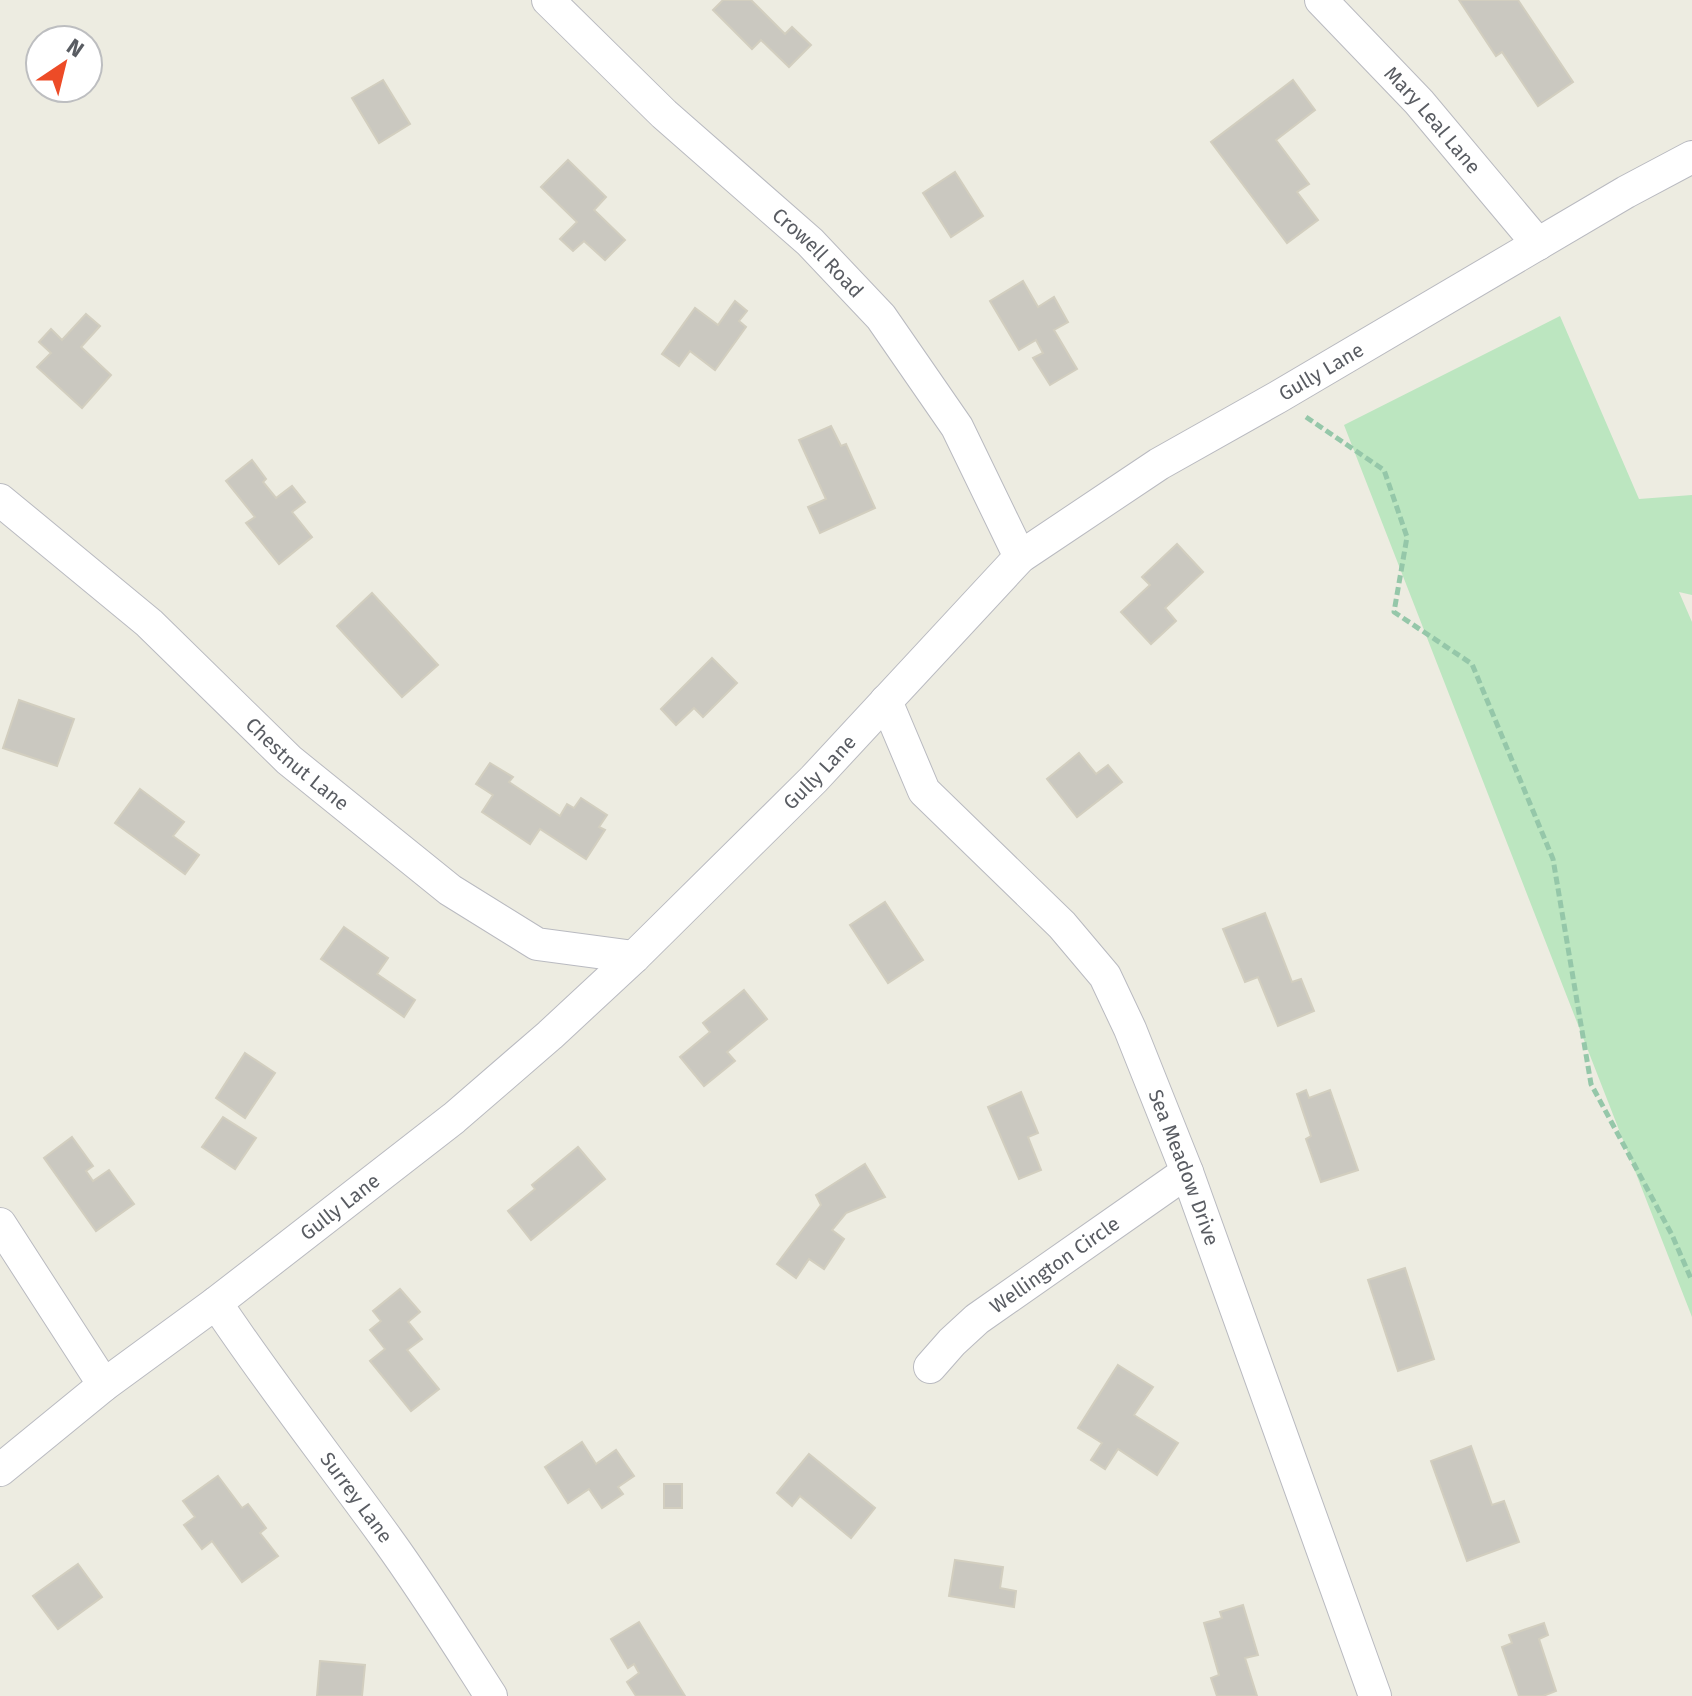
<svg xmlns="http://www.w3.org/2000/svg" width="1692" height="1696" font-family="'Fira Sans',sans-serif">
  <rect width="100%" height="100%" fill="#edece1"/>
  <polygon fill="#bce6c0" points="1560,316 1639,499 1692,495 1692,595 1679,592 1692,622 1692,1317 1344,425"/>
  <g fill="#cac8c0" stroke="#d2cebf" stroke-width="2">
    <polygon points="723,0 751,0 785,34 792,27 811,45 789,67 761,40 752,49 713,10"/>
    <polygon points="1459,0 1518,0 1573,82 1538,106 1502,52 1496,56"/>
    <polygon points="383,80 410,124 379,143 352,98"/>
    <polygon points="1293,80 1315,110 1276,140 1309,184 1297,192 1318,220 1287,243 1211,142"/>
    <polygon points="568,160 606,197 594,210 625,240 605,260 584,241 573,251 560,239 577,222 541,187"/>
    <polygon points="955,172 983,216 951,237 923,193"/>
    <polygon points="1023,281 1038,307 1054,297 1068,322 1054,330 1077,369 1050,385 1033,358 1043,353 1036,340 1019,350 990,301"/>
    <polygon points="735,301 747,311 739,321 746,327 715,370 690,351 679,366 662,354 695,308 718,325"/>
    <polygon points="86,314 100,326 81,347 111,375 82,408 37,367 51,353 39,342 51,329 62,340"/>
    <polygon points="831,426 841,446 846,444 875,508 820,533 808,507 826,499 799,440"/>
    <polygon points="252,460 266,479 263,482 276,498 292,486 305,502 292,512 312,537 279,564 246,523 255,517 226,481"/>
    <polygon points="1177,544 1203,572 1165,608 1176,621 1151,644 1121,612 1150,585 1142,577"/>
    <polygon points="372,593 438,665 402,697 337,626"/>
    <polygon points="712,658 737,683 703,717 694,708 676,725 661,709"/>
    <polygon points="19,700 74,719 57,766 3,748"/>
    <polygon points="1079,753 1096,774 1108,765 1122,782 1077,817 1047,779"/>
    <polygon points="490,763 513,777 509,782 560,816 567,804 574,808 581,798 607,815 599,827 605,830 586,859 540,829 530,844 482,812 493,795 476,784"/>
    <polygon points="140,789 184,822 173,836 199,855 185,874 115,823"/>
    <polygon points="885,902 923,960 888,983 850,925"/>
    <polygon points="1265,913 1292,982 1301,979 1314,1011 1278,1026 1258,977 1245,982 1223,929"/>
    <polygon points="344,927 388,958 377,974 415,1000 404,1017 321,959"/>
    <polygon points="744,990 767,1019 727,1052 735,1061 704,1086 680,1057 710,1032 703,1023"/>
    <polygon points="245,1053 275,1073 245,1118 216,1098"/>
    <polygon points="1306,1090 1309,1098 1330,1090 1358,1170 1321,1182 1306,1139 1311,1136 1297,1094"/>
    <polygon points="1021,1092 1038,1133 1028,1137 1041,1170 1019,1179 988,1107"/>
    <polygon points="223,1117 256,1138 235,1169 202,1147"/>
    <polygon points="72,1137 93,1166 86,1171 93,1181 109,1170 134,1204 96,1231 44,1158"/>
    <polygon points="578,1147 605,1179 531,1240 508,1211 535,1189 532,1185"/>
    <polygon points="865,1164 885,1197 846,1213 832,1230 844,1239 824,1269 809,1259 796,1278 777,1264 821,1205 816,1195"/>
    <polygon points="1405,1268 1434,1359 1398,1371 1368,1280"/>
    <polygon points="400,1289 420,1312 408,1322 422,1339 407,1350 439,1389 411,1411 370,1361 385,1349 370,1330 381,1321 373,1311"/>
    <polygon points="1118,1365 1153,1387 1134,1415 1178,1443 1157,1475 1118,1449 1105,1469 1091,1460 1102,1443 1078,1428"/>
    <polygon points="582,1442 596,1464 616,1450 634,1476 618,1487 623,1494 602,1508 589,1489 568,1503 545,1467"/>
    <polygon points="1471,1446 1492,1505 1504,1501 1519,1542 1467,1561 1431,1461"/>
    <polygon points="809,1454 875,1508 851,1538 800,1496 792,1506 777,1493"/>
    <polygon points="218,1476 242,1508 248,1504 266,1528 260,1533 278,1556 242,1582 212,1541 202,1549 184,1525 195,1517 183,1501"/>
    <rect x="664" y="1484" width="18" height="24"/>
    <polygon points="955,1560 1003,1567 1000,1588 1016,1591 1014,1607 949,1596"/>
    <polygon points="78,1564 102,1597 58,1629 33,1596"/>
    <polygon points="1243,1605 1258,1655 1245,1658 1257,1696 1217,1696 1211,1678 1219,1675 1204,1623 1222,1618 1220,1612"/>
    <polygon points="639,1622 685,1696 636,1696 627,1682 639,1673 634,1664 628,1668 611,1639"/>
    <polygon points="1544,1623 1548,1635 1539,1639 1556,1691 1543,1696 1519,1696 1502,1647 1512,1643 1509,1635"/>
    <polygon points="320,1661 365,1665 362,1696 317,1696"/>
  </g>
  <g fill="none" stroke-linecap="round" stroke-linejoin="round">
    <defs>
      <g id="minor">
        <path id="s1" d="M548 0 664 114 810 242 881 317 957 427 1020 557"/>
        <path id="s2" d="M1321 0 1419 102 1538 244"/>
        <path id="s3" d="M0 500 149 623 289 760 450 890 537 944 634 957"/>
        <path id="s4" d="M886 701 924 791 1062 925 1105 976 1130 1029 1187 1172 1375 1696"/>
        <polyline points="0,1224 104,1385"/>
        <path id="s5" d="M216 1303C270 1384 330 1460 387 1539 424 1590 457 1643 491 1696"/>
        <path id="s6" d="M930 1367 952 1342 977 1319 1187 1172"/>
        <path id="s7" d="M0 1470 104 1385 216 1303 454 1118 550 1035 634 957 814 779 1020 557 1159 464 1278 397 1626 192 1692 157"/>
      </g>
    </defs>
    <use href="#minor" stroke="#b9bac0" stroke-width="34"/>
    <polyline stroke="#95c7a9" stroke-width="5" stroke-dasharray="8 4" stroke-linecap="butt" points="1306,417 1384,470 1407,537 1394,612 1472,664 1553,859 1591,1084 1672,1235 1692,1281"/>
    <use href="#minor" stroke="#fff" stroke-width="32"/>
  </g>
  <g text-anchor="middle" stroke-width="7" stroke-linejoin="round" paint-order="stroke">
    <g font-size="20" fill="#595c62" stroke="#fff">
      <text dy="7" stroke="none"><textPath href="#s2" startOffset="164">Mary Leal Lane</textPath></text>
      <text dy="7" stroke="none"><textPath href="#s1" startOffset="370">Crowell Road</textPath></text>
      <text dy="7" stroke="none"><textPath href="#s7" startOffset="1726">Gully Lane</textPath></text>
      <text dy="7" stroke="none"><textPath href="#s3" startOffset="398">Chestnut Lane</textPath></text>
      <text dy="7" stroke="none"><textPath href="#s7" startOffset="1078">Gully Lane</textPath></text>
      <text dy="7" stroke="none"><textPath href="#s4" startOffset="564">Sea Meadow Drive</textPath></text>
      <text dy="7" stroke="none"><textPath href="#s7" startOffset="430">Gully Lane</textPath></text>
      <text dy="7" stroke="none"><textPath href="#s6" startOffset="162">Wellington Circle</textPath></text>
      <text dy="7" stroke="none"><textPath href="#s5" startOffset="240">Surrey Lane</textPath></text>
    </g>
  </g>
  <g transform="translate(64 64) rotate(35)"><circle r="38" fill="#ffffff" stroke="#bdbec0" stroke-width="2"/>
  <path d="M0-6L14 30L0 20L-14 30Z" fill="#ed4b27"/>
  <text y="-12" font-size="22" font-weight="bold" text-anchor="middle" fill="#595c62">N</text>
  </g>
</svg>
